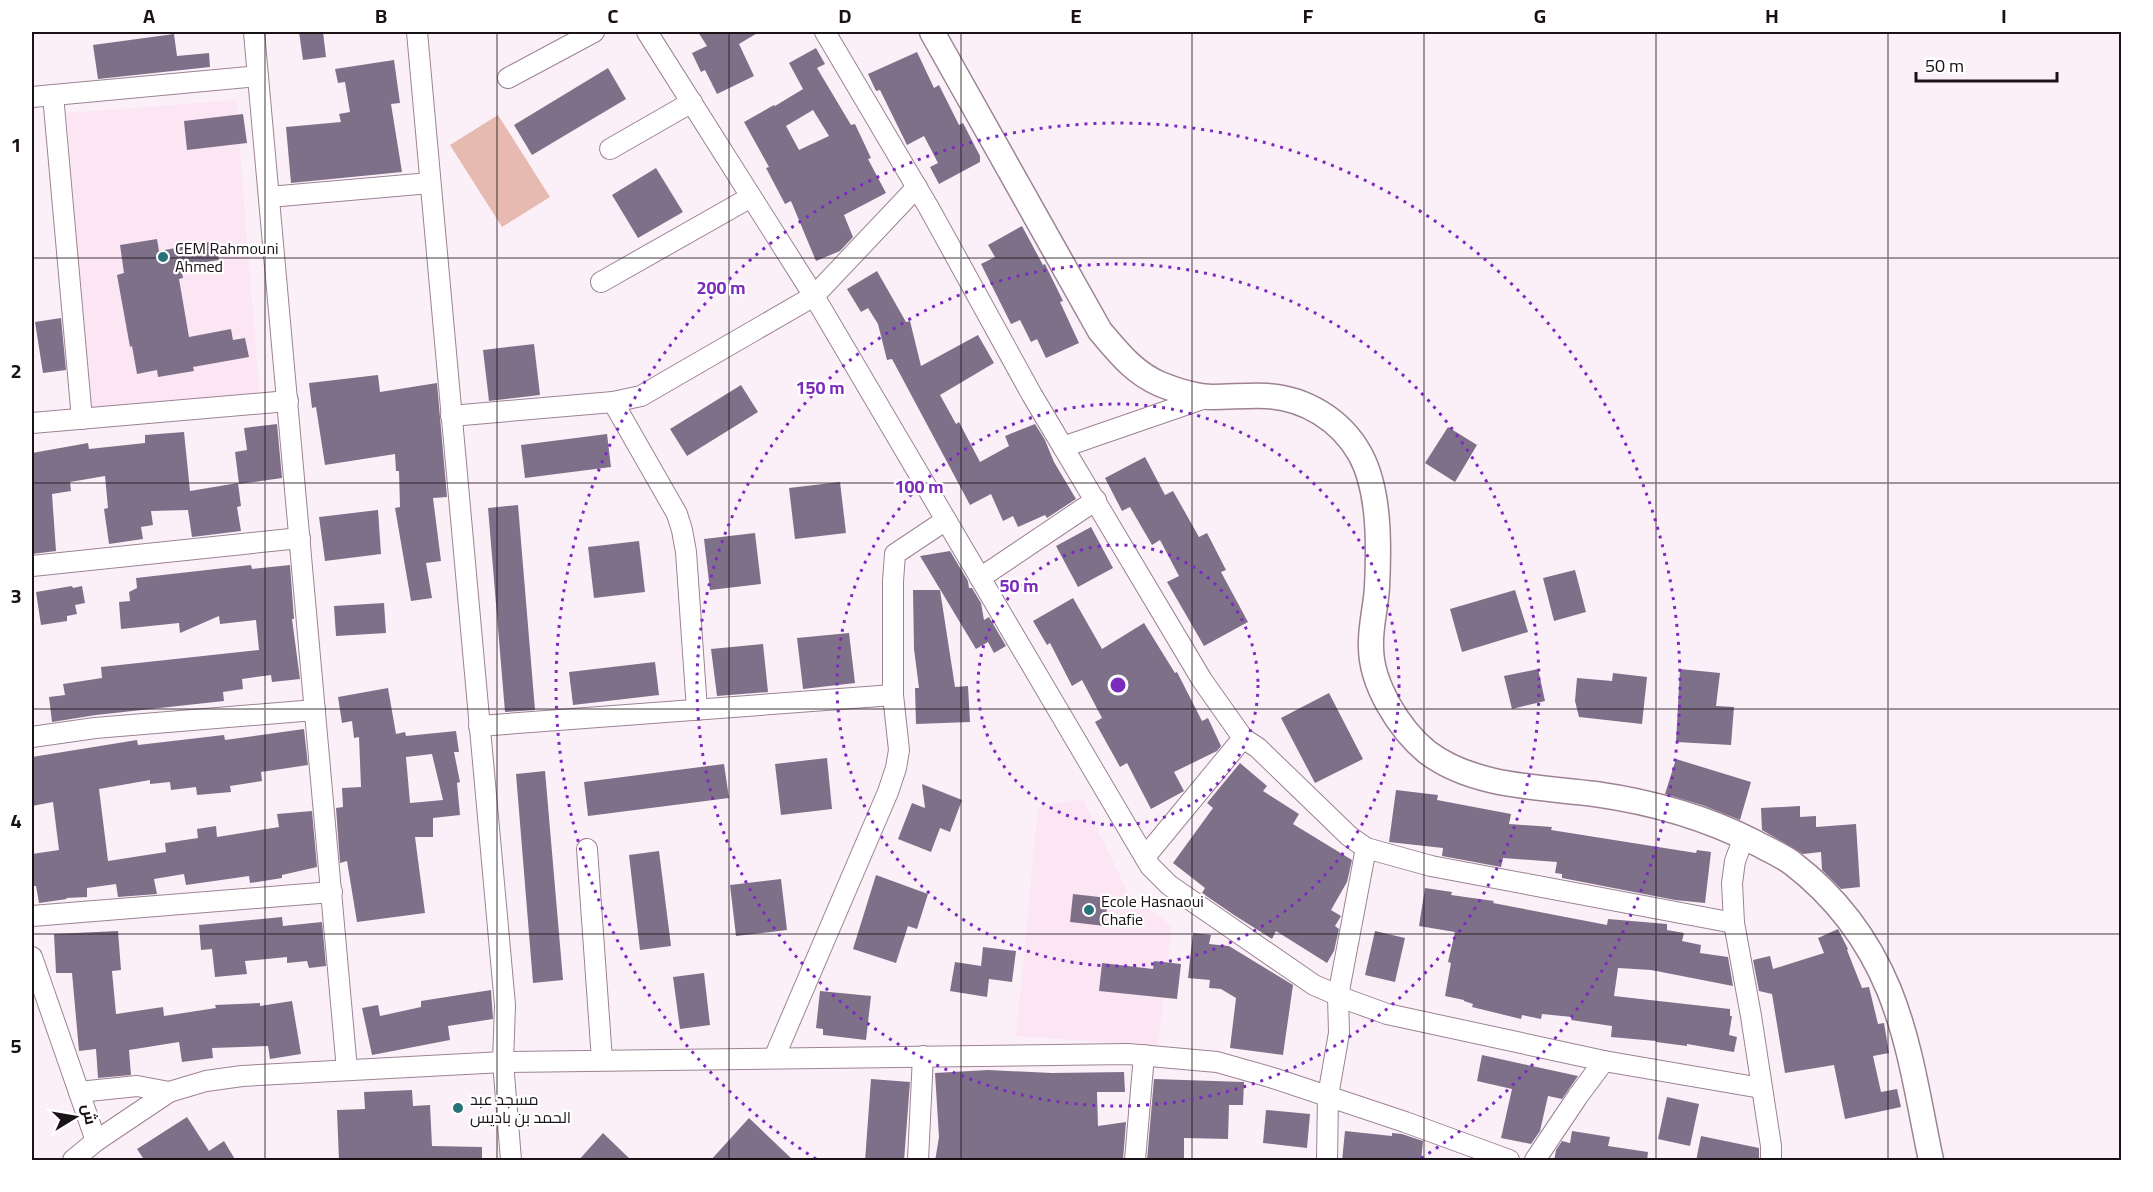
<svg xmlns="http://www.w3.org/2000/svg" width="2153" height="1192" font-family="Georgia,Cairo,serif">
  <rect width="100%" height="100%" fill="#fcf0f8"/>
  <g fill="#fce6f4">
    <polygon points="236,100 260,400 90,413 67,113"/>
    <polygon points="1083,799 1128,893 1172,926 1158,1046 1016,1036 1038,807"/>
  </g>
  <polygon fill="#e6bab0" points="498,115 550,197 502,227 450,145"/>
  <g fill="#7f7089" fill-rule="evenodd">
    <polygon points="299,32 323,32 326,57 303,60"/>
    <polygon points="698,32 759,32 739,44 754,76 717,94 705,70 701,72 692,53 707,46"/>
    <polygon points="174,34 177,56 209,53 210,67 98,79 93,45"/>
    <path d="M816 48 825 64 817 68 851 125 855 124 871 158 868 159 886 193 844 215 853 237 840 251 816 261 791 201 785 204 766 168 769 167 744 122 774 105 775 106 803 89 789 63ZM813 110 829 136 799 150 786 126Z"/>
    <polygon points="917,52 934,88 939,85 959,125 963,123 980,156 980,162 939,184 930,167 938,163 924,136 907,145 880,90 876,91 868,74"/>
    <polygon points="394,60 400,103 391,104 402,172 291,183 286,127 341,122 339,114 350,112 345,82 338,83 335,69"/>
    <polygon points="608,68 626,99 532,155 514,125"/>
    <polygon points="243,114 247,143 187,150 184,121"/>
    <polygon points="656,168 683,212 638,238 612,195"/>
    <polygon points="1022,226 1043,265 1045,264 1063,301 1060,302 1079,343 1046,358 1037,339 1031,342 1020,320 1011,324 981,264 995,257 988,245"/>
    <polygon points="157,239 159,251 215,241 219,260 181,266 183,278 179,279 189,337 231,329 233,340 245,338 249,357 193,367 194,371 158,377 157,370 137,374 132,346 130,347 117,275 124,273 120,245"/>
    <polygon points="877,271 906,322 910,321 921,366 978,335 994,363 940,395 956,424 959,422 980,462 1009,446 1005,436 1035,424 1045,440 1054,462 1076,499 1047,518 1045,515 1018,527 1013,516 1003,521 991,494 970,505 892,359 887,360 878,324 868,308 861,312 847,289"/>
    <polygon points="61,318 66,370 43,373 35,322"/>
    <polygon points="534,344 540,395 489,401 483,350"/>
    <polygon points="378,375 380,392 437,383 447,497 433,498 441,561 426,563 432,598 411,601 395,508 400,507 399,471 396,471 395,454 325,465 316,407 312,408 309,383"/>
    <polygon points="741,385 758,412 687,456 670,429"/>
    <polygon points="277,424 282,478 239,484 235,452 247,450 244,428"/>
    <polygon points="1448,427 1477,445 1455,482 1425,463"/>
    <polygon points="184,432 190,491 238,483 241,506 237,507 241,531 192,537 188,510 151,511 153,525 141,527 143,539 109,544 104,509 108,508 105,476 70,482 71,491 52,494 56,551 32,554 32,453 88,443 89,449 145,443 145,435"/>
    <polygon points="607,434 611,467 525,478 521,445"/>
    <polygon points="1145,457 1165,495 1173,491 1199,537 1207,533 1226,570 1221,572 1248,622 1204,646 1167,582 1179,576 1160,540 1152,545 1130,507 1122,511 1105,478"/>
    <polygon points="840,482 846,533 795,539 789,488"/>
    <polygon points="518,505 535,710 505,712 488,508"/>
    <polygon points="378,510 381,554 325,561 319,517"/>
    <polygon points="1091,527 1113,568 1078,587 1056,546"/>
    <polygon points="755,533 761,584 710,590 704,539"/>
    <polygon points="639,541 645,592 594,598 588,547"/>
    <polygon points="950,551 968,581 969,588 972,588 981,603 984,620 989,617 1006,646 994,653 988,642 976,649 920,556"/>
    <polygon points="251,565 252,569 290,565 294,619 292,619 300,679 272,682 271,675 242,679 243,689 223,692 224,701 96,715 52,722 49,697 65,695 63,684 102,678 101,667 259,650 256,620 220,624 219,616 180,633 179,623 121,629 119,602 130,601 129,592 137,588 136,578"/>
    <polygon points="1575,570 1586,612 1554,621 1543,578"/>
    <polygon points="72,586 73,588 82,586 85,603 75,605 77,614 67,616 67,621 41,625 36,592"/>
    <polygon points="913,590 940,590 955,687 968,686 970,722 916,724 915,688 919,688 914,649"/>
    <polygon points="1515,590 1528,632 1462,652 1450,609"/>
    <polygon points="1073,598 1102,649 1144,623 1175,673 1177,672 1202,721 1208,718 1221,746 1217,751 1174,772 1184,791 1151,809 1127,763 1120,767 1095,722 1102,718 1082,680 1072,686 1050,643 1047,645 1033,621"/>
    <polygon points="384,603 386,633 336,636 334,606"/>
    <polygon points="849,633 855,683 803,689 797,638"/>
    <polygon points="763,644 768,692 717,696 711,649"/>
    <polygon points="655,662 659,695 573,705 569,672"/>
    <polygon points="1538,669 1545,701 1512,709 1504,676"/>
    <polygon points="1680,669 1720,673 1716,706 1734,707 1731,745 1676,742"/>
    <polygon points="1613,673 1647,677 1642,724 1579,717 1575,701 1577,678 1612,681"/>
    <path d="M388 688 396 734 405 732 406 736 456 731 459 752H454L460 782 457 783 460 815 433 818V837H415L425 913 357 922 347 861 340 863 336 808 343 807 342 788 361 787 359 737 354 738 352 721 342 723 338 697ZM432 754 443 800 410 803 406 757Z"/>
    <polygon points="1329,693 1363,759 1315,783 1281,718"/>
    <polygon points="304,729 308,765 261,772 262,781 230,786 231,792 197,795 196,787 171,790 170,782 150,784 150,780 99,789 108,861 166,852 165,843 198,838 197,829 216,826 217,837 279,827 277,814 312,811 317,867 282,875 282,878 250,883 249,876 186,885 184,874 154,879 157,894 118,897 116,884 87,888 87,897 66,898 67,899 39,903 36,886 32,886 32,854 59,850 53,802 32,806 32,757 137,740 138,745 224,735 225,740"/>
    <polygon points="827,758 832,809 781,815 775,764"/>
    <polygon points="1676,759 1751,782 1740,820 1702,805 1665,794"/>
    <polygon points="1240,763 1267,786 1263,791 1299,814 1293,824 1352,860 1347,882 1331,910 1341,916 1335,926 1339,929 1334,951 1327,963 1276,931 1272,939 1234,915 1202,893 1205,888 1173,863 1213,808 1207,803"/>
    <polygon points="724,764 729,798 588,816 584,782"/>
    <polygon points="545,771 563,980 533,983 516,774"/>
    <polygon points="922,784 962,800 950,832 940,828 931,852 898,839 912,803 925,808"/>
    <polygon points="1396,790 1438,795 1437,800 1511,814 1509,824 1552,827 1551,830 1696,853 1697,850 1711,852 1705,903 1675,900 1562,878 1562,874 1555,873 1557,862 1503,858 1501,867 1442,856 1443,848 1389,842"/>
    <polygon points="1800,806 1800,817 1816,816 1816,827 1856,824 1860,887 1841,889 1822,870 1821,852 1803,854 1762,830 1761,808"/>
    <polygon points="659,851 671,946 640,950 629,855"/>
    <polygon points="876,875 928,894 917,929 908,926 896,963 853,949"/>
    <polygon points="781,879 787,930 736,936 730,885"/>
    <polygon points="1425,888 1452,892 1451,895 1494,901 1493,903 1607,925 1608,919 1667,924 1667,930 1684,933 1682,941 1701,945 1700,953 1728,957 1733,986 1651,970 1618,968 1614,996 1730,1009 1730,1016 1732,1016 1729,1035 1737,1037 1734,1052 1687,1044 1687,1046 1656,1042 1656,1041 1611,1037 1612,1026 1571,1020 1572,1017 1542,1014 1541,1019 1522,1015 1521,1019 1472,1007 1473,1004 1464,1001 1464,1000 1445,996 1451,963 1448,962 1455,932 1419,926"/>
    <polygon points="1073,894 1108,898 1105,926 1070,922"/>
    <polygon points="282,917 283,926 322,922 326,966 309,968 307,961 287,963 287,957 245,961 247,974 215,977 212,949 201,950 199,925"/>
    <polygon points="1838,929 1848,949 1847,950 1862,988 1869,987 1878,1024 1884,1023 1889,1053 1873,1056 1881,1092 1897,1089 1901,1107 1845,1119 1834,1065 1785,1073 1772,994 1759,991 1753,960 1770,956 1773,969 1824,953 1818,938"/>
    <polygon points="118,931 121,970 112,971 116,1014 163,1007 164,1016 216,1008 215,1005 260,1003 260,1006 292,1001 301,1054 270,1059 268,1046 212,1048 213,1058 182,1062 179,1042 129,1050 131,1075 98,1078 96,1049 79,1051 72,973 56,973 54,934"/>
    <polygon points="1375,931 1405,938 1395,982 1365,975"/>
    <polygon points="1193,933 1211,935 1209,944 1229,946 1293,985 1283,1055 1230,1048 1236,998 1221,989 1209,988 1210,980 1188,978"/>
    <polygon points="983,947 1016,951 1012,982 989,979 987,997 950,991 955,962 981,966"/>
    <polygon points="1154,961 1181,964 1177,999 1099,991 1102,963 1153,969"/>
    <polygon points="704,973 710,1025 680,1029 673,977"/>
    <polygon points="491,990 493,1019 448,1026 450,1040 372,1055 362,1008 378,1005 380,1016 421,1007 421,1001"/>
    <polygon points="820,991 871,996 866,1040 823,1035 823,1029 816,1028"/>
    <polygon points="1482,1055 1578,1076 1562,1099 1548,1096 1540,1131 1531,1144 1501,1138 1512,1089 1477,1081"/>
    <polygon points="988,1070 1052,1073 1124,1072 1125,1092 1097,1092 1098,1126 1126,1122 1123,1160 935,1161 939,1137 935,1073"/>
    <polygon points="871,1079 910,1082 904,1161 865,1161"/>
    <polygon points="1154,1079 1244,1082 1243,1105 1229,1105 1228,1139 1184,1138 1184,1161 1147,1160"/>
    <polygon points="412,1090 413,1106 430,1105 432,1146 482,1147 482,1161 339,1161 337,1110 365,1109 364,1092"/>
    <polygon points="1667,1097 1699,1104 1690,1146 1658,1139"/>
    <polygon points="1266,1110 1310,1114 1307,1148 1263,1143"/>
    <polygon points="187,1117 209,1151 224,1141 236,1161 145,1161 137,1149"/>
    <polygon points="749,1118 794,1161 710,1161"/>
    <polygon points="1345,1131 1392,1136 1392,1133 1402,1134 1423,1141 1421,1161 1342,1161"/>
    <polygon points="1572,1131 1610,1137 1608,1146 1648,1152 1647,1161 1554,1161 1556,1150 1562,1141 1570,1143"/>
    <polygon points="603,1133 632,1161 578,1161"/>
    <polygon points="1701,1136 1759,1148 1759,1161 1696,1161"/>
  </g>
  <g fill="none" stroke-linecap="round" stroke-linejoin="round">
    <defs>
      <g id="minor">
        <polyline points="254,32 347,1070"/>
        <polyline points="417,32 505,1005 503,1062 511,1160"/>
        <polyline points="647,32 814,296 1150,866 1169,885 1314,985 1351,1001 1387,1014 1604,1061 1761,1088"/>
        <polyline points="825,32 929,208 1032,395 1202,680 1243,738 1258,748 1349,836 1366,848 1431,866 1734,923"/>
        <polyline points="508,78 594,32"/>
        <polyline points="53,95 82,419"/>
        <polyline points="32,97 258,76"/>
        <polyline points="610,149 692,102"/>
        <polyline points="269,197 430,183"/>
        <polyline points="601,282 751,197"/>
        <polyline points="613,402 677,514 682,530 686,552 697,710"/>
        <polyline points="451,416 613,402 641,396 814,296 917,187"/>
        <polyline points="32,423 288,401"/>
        <polyline points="1063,447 1208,397"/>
        <polyline points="32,566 300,538"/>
        <polyline points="980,578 1096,500"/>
        <polyline points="479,726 893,695"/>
        <polyline points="32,737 95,728 315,710"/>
        <polyline points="1744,837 1735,861 1732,883 1734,923 1751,1016 1771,1146 1771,1160"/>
        <polyline points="587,849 602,1060"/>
        <polyline points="1145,857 1243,738"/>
        <polyline points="32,916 332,892"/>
        <polyline points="32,957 96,1141"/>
        <polyline points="774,1058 888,792 896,768 899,750 893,695 893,581 895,554 946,520"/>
        <polyline points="79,1092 137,1086 169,1092"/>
        <polyline points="73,1160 96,1141 169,1092 206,1081 242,1076 503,1062 1128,1054 1217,1062 1273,1078 1405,1122 1509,1160"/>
        <polyline points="918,1160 923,1056"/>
        <polyline points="1135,1160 1144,1055"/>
        <polyline points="1327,1160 1328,1096 1339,1033 1338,996 1366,848"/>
        <polyline points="1535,1160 1578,1096 1604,1061"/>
      </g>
      <path id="tertiary" d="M932 32 1100 331C1119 353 1133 372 1160 384 1175 390 1197 397 1213 397 1231 397 1249 395 1267 396 1305 398 1341 420 1360 454 1380 490 1379 546 1377 587 1376 607 1370 627 1371 647 1371 684 1399 729 1427 752 1473 787 1539 787 1595 794 1652 802 1705 817 1756 843 1767 849 1781 855 1792 863 1835 896 1868 939 1889 990 1911 1044 1919 1104 1931 1160"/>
    </defs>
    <use href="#minor" stroke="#9d8294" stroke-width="22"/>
    <use href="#tertiary" stroke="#9d8294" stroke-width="27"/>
    <use href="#minor" stroke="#fff" stroke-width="20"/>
    <use href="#tertiary" stroke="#fff" stroke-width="24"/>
  </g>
  <path fill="none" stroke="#1b1218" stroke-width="1.5" stroke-opacity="0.55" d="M265 32V1160M497 32V1160M729 32V1160M961 32V1160M1192 32V1160M1424 32V1160M1656 32V1160M1888 32V1160M32 258H2122M32 483H2122M32 709H2122M32 934H2122"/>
  <g fill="none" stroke="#7b2cbf" stroke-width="3" stroke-dasharray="3 6">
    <circle cx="1118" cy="685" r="140"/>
    <circle cx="1118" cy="685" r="281"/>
    <circle cx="1118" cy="685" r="421"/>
    <path d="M816 1159A562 562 0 1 1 1420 1159"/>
  </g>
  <g fill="#287279" stroke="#fff" stroke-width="2">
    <circle cx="163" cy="257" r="6"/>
    <circle cx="1089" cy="910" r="6"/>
    <circle cx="458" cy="1108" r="6"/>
  </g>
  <g text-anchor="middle" stroke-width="4.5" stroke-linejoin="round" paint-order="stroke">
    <g font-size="16" fill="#1b1218" stroke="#fff" text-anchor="start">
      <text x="175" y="254">CEM Rahmouni<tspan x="175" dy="18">Ahmed</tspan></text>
      <text x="1101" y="907">Ecole Hasnaoui<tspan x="1101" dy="18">Chafie</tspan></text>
      <text x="470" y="1105">مسجد عبد<tspan x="470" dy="18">الحمد بن باديس</tspan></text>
    </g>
  </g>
  <circle cx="1118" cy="685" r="9" fill="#7b2cbf" stroke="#fff" stroke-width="3"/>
  <g font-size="18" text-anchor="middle" font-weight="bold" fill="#7b2cbf" stroke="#fff" stroke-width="4.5" stroke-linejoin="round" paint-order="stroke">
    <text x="721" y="294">200 m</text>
    <text x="820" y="394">150 m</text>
    <text x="919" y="493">100 m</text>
    <text x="1019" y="592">50 m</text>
  </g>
  <rect width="2153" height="1192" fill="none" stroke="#ffffff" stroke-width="66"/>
  <g transform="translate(75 1117) rotate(79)" stroke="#ffffff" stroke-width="4.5" paint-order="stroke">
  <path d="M0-4.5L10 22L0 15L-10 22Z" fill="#1b1218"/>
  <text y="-9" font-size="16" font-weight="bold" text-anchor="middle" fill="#1b1218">ش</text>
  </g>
  <path d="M1916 72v9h141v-9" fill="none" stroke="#1b1218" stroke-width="3"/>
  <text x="1925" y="72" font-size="18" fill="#1b1218" stroke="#ffffff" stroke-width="4.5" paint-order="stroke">50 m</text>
  <rect x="33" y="33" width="2087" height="1126" fill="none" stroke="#1b1218" stroke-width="2"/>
  <g font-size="20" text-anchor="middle" font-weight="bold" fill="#1b1218">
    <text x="149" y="23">A</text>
    <text x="381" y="23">B</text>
    <text x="613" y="23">C</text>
    <text x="845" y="23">D</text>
    <text x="1076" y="23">E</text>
    <text x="1308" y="23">F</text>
    <text x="1540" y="23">G</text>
    <text x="1772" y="23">H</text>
    <text x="2004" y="23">I</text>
    <text x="16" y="152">1</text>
    <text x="16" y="378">2</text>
    <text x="16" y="603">3</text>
    <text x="16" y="828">4</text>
    <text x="16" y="1053">5</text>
  </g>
</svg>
